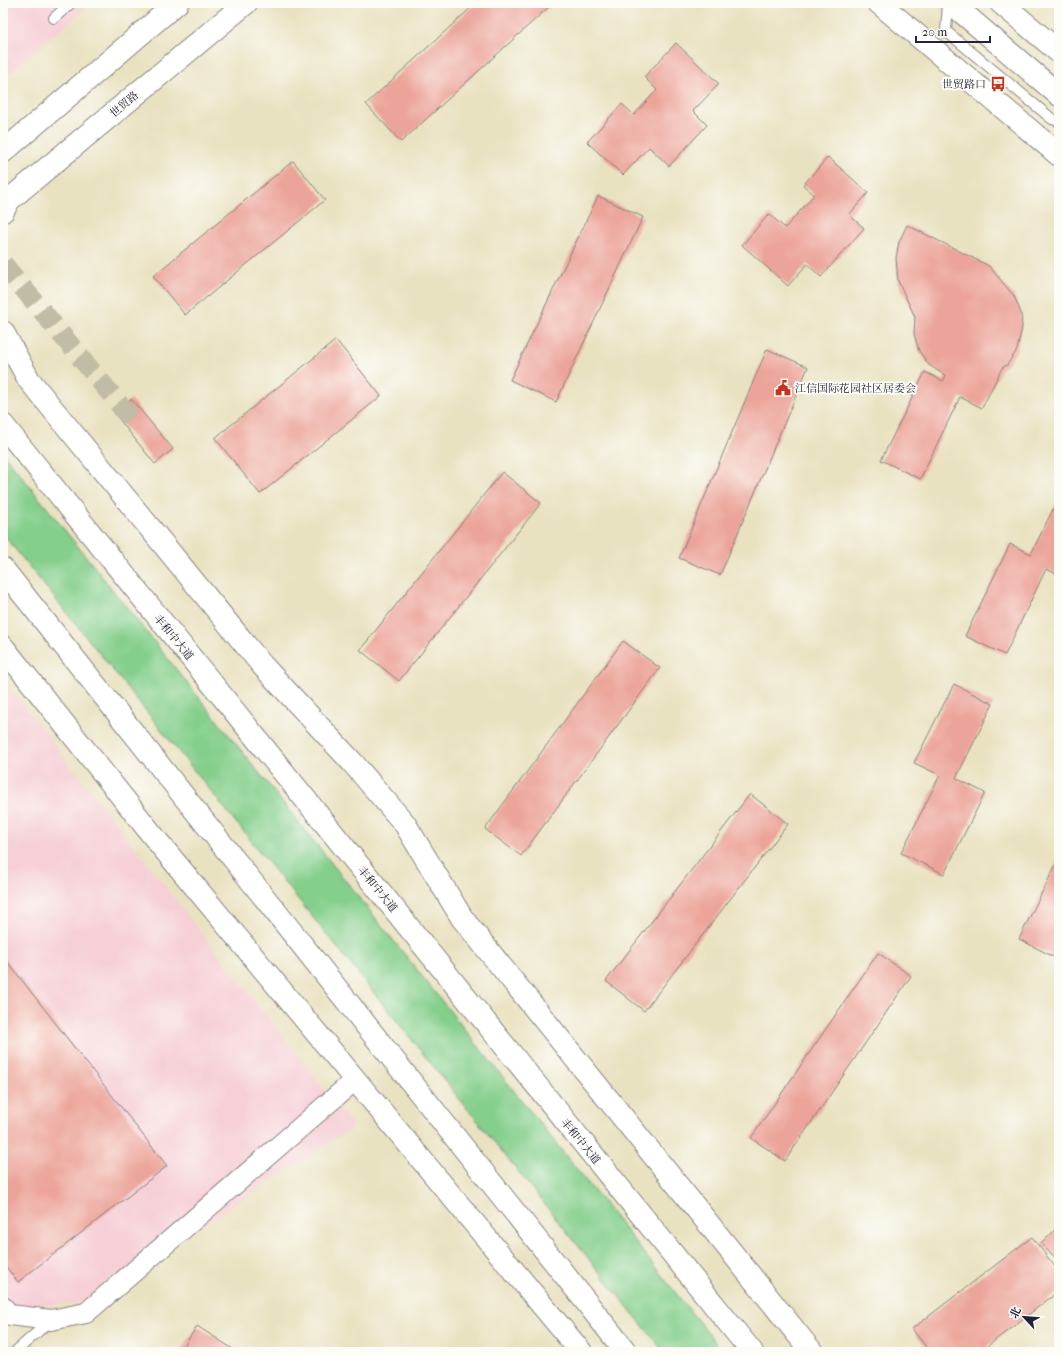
<svg xmlns="http://www.w3.org/2000/svg" width="1062" height="1355" font-family="'IM FELL French Canon','Noto Serif SC',serif">
  <rect width="100%" height="100%" fill="#fdfcf7"/>
  <filter id="ink" filterUnits="userSpaceOnUse"><feTurbulence type="fractalNoise" baseFrequency=".025" numOctaves="2"/><feDisplacementMap in="SourceGraphic" scale="8" xChannelSelector="R" yChannelSelector="G"/><feConvolveMatrix kernelMatrix="1 2 1 2 8 2 1 2 1" color-interpolation-filters="sRGB"/></filter>
  <filter id="wash" filterUnits="userSpaceOnUse"><feTurbulence type="fractalNoise" baseFrequency=".012" numOctaves="4" result="noise"/><feDisplacementMap in="SourceGraphic" scale="16" xChannelSelector="R" yChannelSelector="G"/><feGaussianBlur stdDeviation="0.9" result="paint"/><feColorMatrix in="noise" values="0 0 0 0 0 0 0 0 0 0 0 0 0 0 0 0 0 1.4 0 .05"/><feComposite in="paint" operator="in"/></filter>
  <g filter="url(#wash)">
    <rect width="100%" height="100%" fill="#e9e2c1"/>
    <g fill="#f6cfd7">
      <polygon points="3,3 92,3 4,77 3,77"/>
      <polygon points="3,679 353,1127 83,1303 11,1307 3,1297"/>
    </g>
    <polygon fill="#84cf8c" stroke="#537864" points="3,453 723,1352 664,1352 3,534"/>
    <g id="blocks">
      <g fill="#eca49a">
        <polygon points="476,3 553,3 401,142 366,104"/>
        <polygon points="676,43 719,84 693,111 707,125 669,166 649,147 623,175 587,142 622,104 634,115 657,90 644,77"/>
        <polygon points="828,157 868,193 849,215 864,228 821,277 807,264 788,286 742,245 769,214 785,228 814,195 803,185"/>
        <polygon points="293,161 325,200 185,315 153,276"/>
        <polygon points="598,196 643,217 556,402 510,380"/>
        <polygon points="907,225 989,266 1014,296 1021,313 1022,327 1017,350 1007,365 1002,368 982,408 960,397 920,479 881,460 925,372 943,381 946,376 929,365 919,351 914,334 915,317 898,281 896,258 899,242"/>
        <polygon points="336,340 381,396 260,494 215,438"/>
        <polygon points="767,349 808,367 720,575 679,558"/>
        <polygon points="131,399 173,449 155,464 114,413"/>
        <polygon points="502,472 541,503 399,681 360,650"/>
        <polygon points="1059,497 1059,575 1046,569 1005,655 965,636 1010,544 1031,554"/>
        <polygon points="623,641 660,668 521,856 485,829"/>
        <polygon points="954,684 993,704 956,778 985,793 944,874 901,853 940,775 914,763"/>
        <polygon points="750,794 788,824 644,1011 606,981"/>
        <polygon points="1059,858 1059,946 1054,957 1019,939"/>
        <polygon points="878,953 911,976 785,1161 751,1138"/>
        <polygon points="3,956 167,1166 18,1282 3,1263"/>
        <polygon points="1059,1226 1059,1261 1041,1244"/>
        <polygon points="1032,1237 1059,1272 1059,1291 980,1352 930,1352 912,1329"/>
        <polygon points="197,1326 233,1349 231,1352 180,1352"/>
      </g>
    </g>
  </g>
  <g filter="url(#ink)">
    <use href="#blocks" fill-opacity="0" stroke="#86827e" stroke-width="1"/>
    <g fill="none" stroke-linecap="round" stroke-linejoin="round">
      <polyline stroke="#c1bca6" stroke-width="20" stroke-dasharray="20 10" stroke-linecap="butt" points="3,264 134,422"/>
      <defs>
        <g id="lane">
          <polyline points="948,3 946,31 1052,119 1059,121"/>
          <polyline points="54,18 71,3"/>
          <polyline points="15,1352 51,1320"/>
        </g>
        <polyline id="street" points="3,1307 10,1315 51,1320 86,1313 355,1080"/>
        <g id="secondary">
          <polyline points="879,3 1059,155"/>
          <polyline points="951,3 1059,95"/>
          <polyline points="1001,3 1059,52"/>
          <polyline points="3,152 177,3"/>
          <polyline points="3,205 246,3"/>
          <polyline points="3,332 29,380 262,665 352,762 405,824 462,918 812,1352"/>
          <polyline points="3,647 158,842 581,1352"/>
        </g>
        <g id="primary">
          <polyline points="3,211 9,200"/>
          <polyline points="3,425 752,1352"/>
          <polyline points="3,569 626,1352"/>
        </g>
      </defs>
      <use href="#lane" stroke="#86827e" stroke-width="12"/>
      <use href="#street" stroke="#86827e" stroke-width="22"/>
      <use href="#secondary" stroke="#86827e" stroke-width="24"/>
      <use href="#primary" stroke="#86827e" stroke-width="24"/>
      <use href="#lane" stroke="#fff" stroke-width="10"/>
      <use href="#street" stroke="#fff" stroke-width="20"/>
      <use href="#secondary" stroke="#fff" stroke-width="22"/>
      <use href="#primary" stroke="#fff" stroke-width="22"/>
    </g>
  </g>
  <defs>
    <symbol id="bus-bare" viewBox="-9 -9 18 18"><path d="M-5-6H5V4H4V6H2V4H-2V6H-4V4H-5ZM-3.5-4V0h7V-4ZM-3.5 1.2v1.5H-2V1.2ZM2 1.2v1.5H3.5V1.2Z" fill="#c8321e" stroke="#fdfcf7" stroke-width="2.5" paint-order="stroke"/></symbol>
    <symbol id="civic-bare" viewBox="-9 -9 18 18"><path d="M-.6-6.5H3V-4.5H.6V-3L4-1V1h2V6H-6V1h2V-1L-.6-3ZM-1.2 2.5V6h2.4V2.5Z" fill="#c8321e" stroke="#fdfcf7" stroke-width="2.5" paint-order="stroke"/></symbol>
  </defs>
  <g fill-rule="evenodd">
    <use href="#bus-bare" x="987" y="73" width="22" height="22"/>
    <use href="#civic-bare" x="772" y="377" width="22" height="22"/>
  </g>
  <g text-anchor="middle" stroke-width="4" stroke-linejoin="round" paint-order="stroke">
    <g font-size="11" fill="#22223b" stroke="#fdfcf7" text-anchor="end">
      <text x="986" y="88">世贸路口</text>
      <text x="795" y="392" text-anchor="start">江信国际花园社区居委会</text>
    </g>
    <g font-size="11" fill="#22223b" stroke="#fdfcf7">
      <text transform="translate(124 104) rotate(-40)" y="4">世贸路</text>
      <text transform="translate(174 637) rotate(51)" y="4">丰和中大道</text>
      <text transform="translate(378 889) rotate(51)" y="4">丰和中大道</text>
      <text transform="translate(581 1141) rotate(51)" y="4">丰和中大道</text>
    </g>
  </g>
  <rect width="1062" height="1355" fill="none" stroke="#fdfcf7" stroke-width="16"/>
  <g transform="translate(1024 1317) rotate(296)" stroke="#fdfcf7" stroke-width="3" paint-order="stroke">
  <path d="M0-3L7 15L0 10L-7 15Z" fill="#22223b"/>
  <text y="-6" font-size="11" font-weight="bold" text-anchor="middle" fill="#22223b">北</text>
  </g>
  <path d="M916 36v6h74v-6" fill="none" stroke="#22223b" stroke-width="2"/>
  <text x="922" y="36" font-size="12" fill="#22223b" stroke="#fdfcf7" stroke-width="3" paint-order="stroke">20 m</text>
</svg>
